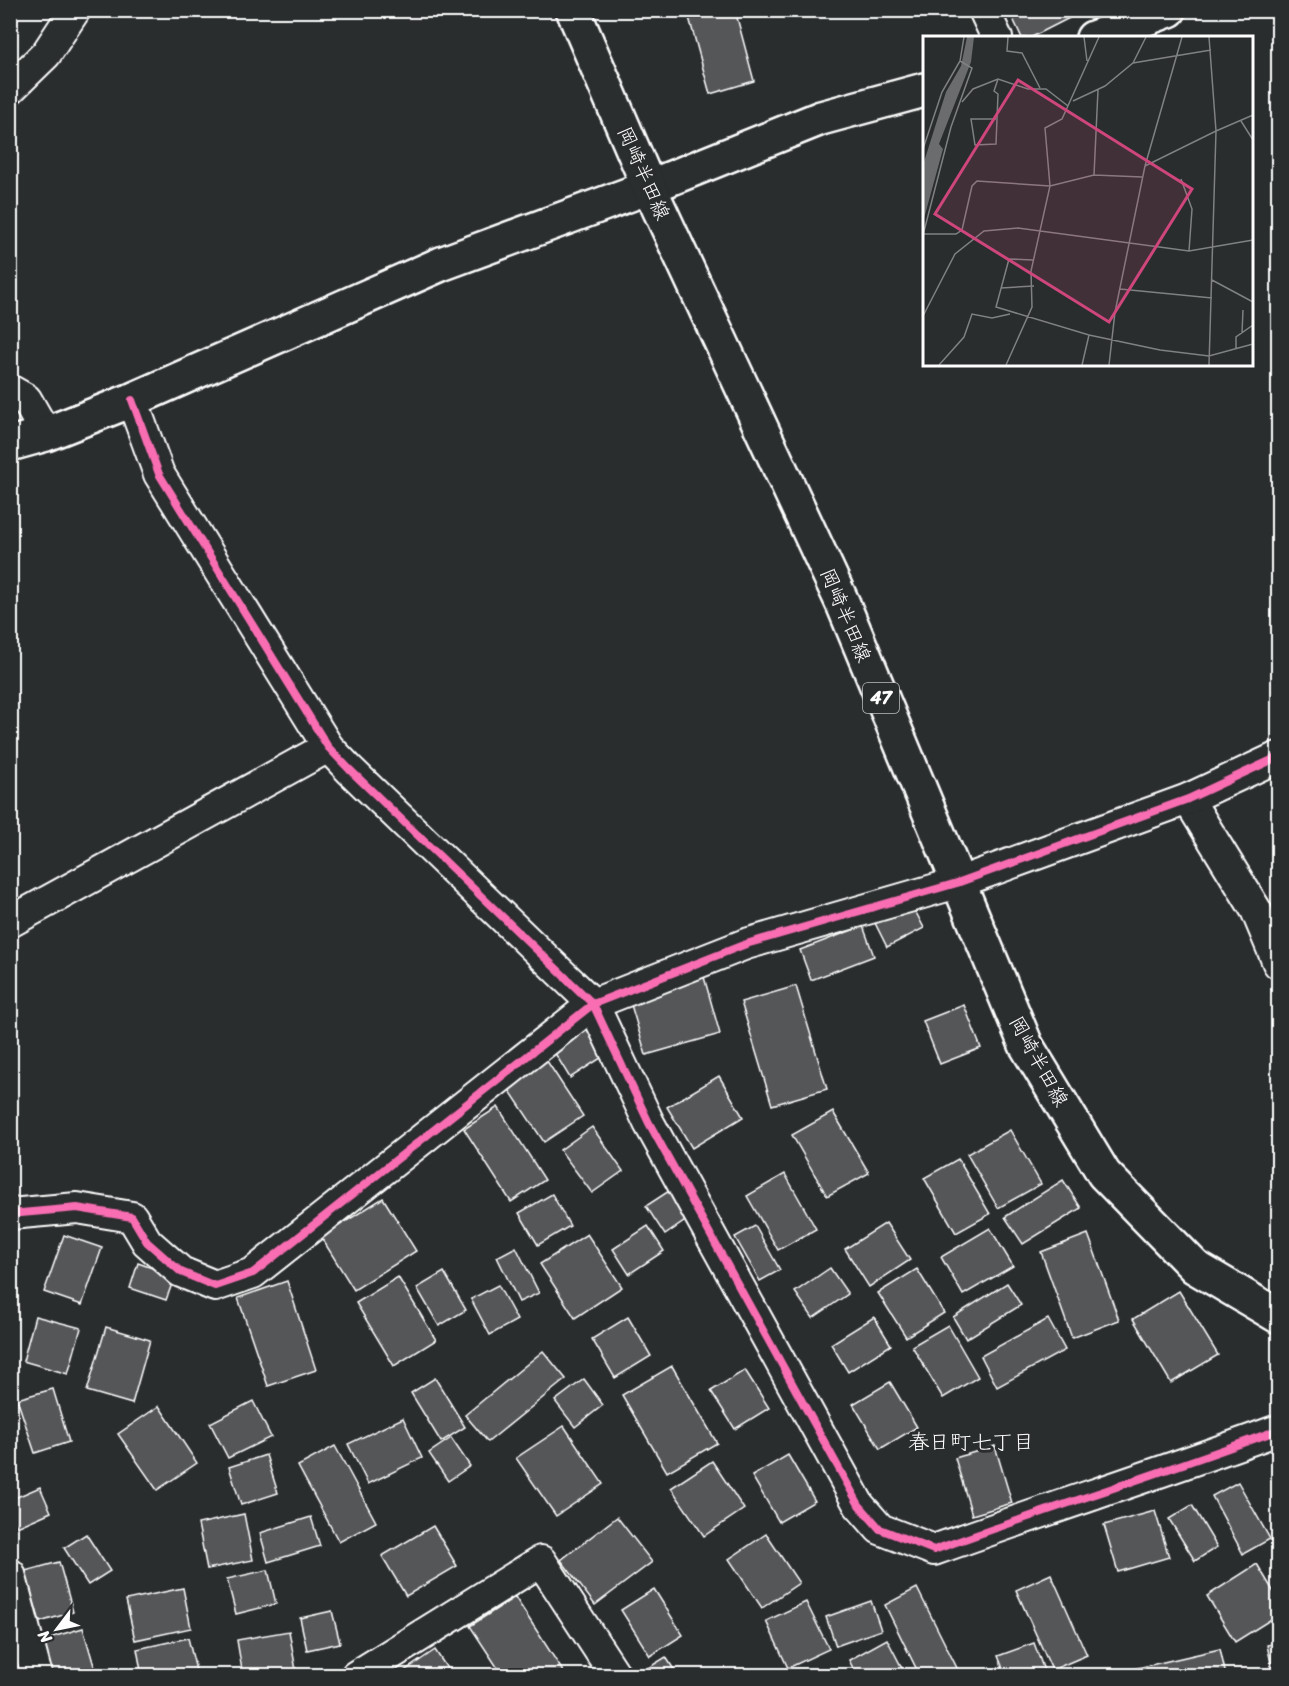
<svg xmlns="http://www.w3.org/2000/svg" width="1289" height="1686" font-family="Sriracha,'Klee One',sans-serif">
  <rect width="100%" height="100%" fill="#2a2d2e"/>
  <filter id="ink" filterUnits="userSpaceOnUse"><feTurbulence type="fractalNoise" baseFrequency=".0167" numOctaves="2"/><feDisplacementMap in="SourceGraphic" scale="12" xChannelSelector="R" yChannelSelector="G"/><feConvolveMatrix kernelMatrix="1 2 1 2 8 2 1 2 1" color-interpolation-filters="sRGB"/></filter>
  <g filter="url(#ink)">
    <g fill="#555758" stroke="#fff" stroke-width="1.5">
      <polygon points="687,10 735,10 754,81 710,94"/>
      <polygon points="1009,10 1085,10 1030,38 1022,38"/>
      <polygon points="911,903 924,928 887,947 875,923"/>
      <polygon points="863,926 874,956 811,980 800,950"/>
      <polygon points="704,977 720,1034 646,1055 629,998"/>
      <polygon points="796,986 827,1089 772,1105 741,1002"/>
      <polygon points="964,1005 981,1048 940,1064 923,1021"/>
      <polygon points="589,1027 607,1054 570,1078 553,1050"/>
      <polygon points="543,1055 583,1116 544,1142 504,1082"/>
      <polygon points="719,1076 743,1117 692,1148 667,1107"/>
      <polygon points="498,1107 545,1180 511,1202 464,1129"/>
      <polygon points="833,1112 869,1173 827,1196 792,1135"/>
      <polygon points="592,1127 623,1171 592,1193 560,1150"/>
      <polygon points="1010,1130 1041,1184 998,1208 967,1154"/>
      <polygon points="958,1159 990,1214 956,1233 924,1178"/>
      <polygon points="785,1174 816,1229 778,1250 747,1196"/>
      <polygon points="1063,1180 1081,1208 1023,1244 1005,1217"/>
      <polygon points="669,1191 688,1219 665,1235 646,1206"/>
      <polygon points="552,1194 570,1226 538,1245 519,1213"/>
      <polygon points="383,1198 416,1251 354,1290 321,1237"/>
      <polygon points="886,1223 910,1260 869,1287 845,1249"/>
      <polygon points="648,1226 664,1251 629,1274 613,1249"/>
      <polygon points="755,1226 780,1270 760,1281 735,1237"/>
      <polygon points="990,1228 1013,1266 963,1295 941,1257"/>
      <polygon points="587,1234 622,1287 575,1318 540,1264"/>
      <polygon points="1088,1234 1119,1320 1072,1338 1041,1252"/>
      <polygon points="64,1235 102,1248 82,1305 44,1292"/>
      <polygon points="516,1247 539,1293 519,1302 497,1257"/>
      <polygon points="138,1263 175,1276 166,1300 130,1288"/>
      <polygon points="830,1268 848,1294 813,1318 795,1292"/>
      <polygon points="917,1269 944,1313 906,1337 878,1293"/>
      <polygon points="444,1272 466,1310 439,1326 417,1288"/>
      <polygon points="398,1277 436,1340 394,1366 356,1303"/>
      <polygon points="287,1281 316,1370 268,1386 238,1298"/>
      <polygon points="1007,1283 1021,1305 966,1339 953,1317"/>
      <polygon points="498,1285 517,1320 490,1335 471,1299"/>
      <polygon points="1179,1291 1218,1355 1171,1383 1133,1319"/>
      <polygon points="35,1316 81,1328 68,1374 23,1361"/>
      <polygon points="628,1317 651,1356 615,1378 592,1339"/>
      <polygon points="874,1317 891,1345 848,1372 831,1344"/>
      <polygon points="1048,1319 1065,1350 997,1387 981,1356"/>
      <polygon points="948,1325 978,1377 943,1398 912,1346"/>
      <polygon points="106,1327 150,1340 132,1404 87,1391"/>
      <polygon points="543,1351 566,1379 488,1442 465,1415"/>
      <polygon points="672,1366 717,1443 667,1472 622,1395"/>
      <polygon points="745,1370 769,1408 735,1429 711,1391"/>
      <polygon points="435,1378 465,1427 441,1442 411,1393"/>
      <polygon points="584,1379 603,1405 575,1427 555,1401"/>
      <polygon points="890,1382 917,1427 880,1449 853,1404"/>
      <polygon points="53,1389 69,1442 35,1453 17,1399"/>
      <polygon points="253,1401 271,1437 228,1458 210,1423"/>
      <polygon points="159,1406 197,1463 157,1490 118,1434"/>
      <polygon points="403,1418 422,1458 368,1484 348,1444"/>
      <polygon points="564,1426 603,1484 556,1516 516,1458"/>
      <polygon points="451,1438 470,1466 448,1481 429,1453"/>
      <polygon points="335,1446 376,1522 339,1542 298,1466"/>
      <polygon points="995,1446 1012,1503 972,1515 955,1458"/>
      <polygon points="266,1455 278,1493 241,1505 229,1467"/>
      <polygon points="788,1455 815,1501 779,1522 752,1476"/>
      <polygon points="712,1461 744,1509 704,1536 671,1488"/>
      <polygon points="1238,1482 1270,1539 1243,1554 1212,1496"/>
      <polygon points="40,1487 51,1512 17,1527 10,1512 10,1500"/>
      <polygon points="1192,1505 1217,1547 1195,1561 1169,1519"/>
      <polygon points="1155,1511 1169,1557 1118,1572 1104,1525"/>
      <polygon points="244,1514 253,1560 207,1569 198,1524"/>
      <polygon points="311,1517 320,1546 268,1562 260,1533"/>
      <polygon points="617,1517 652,1562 595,1605 561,1560"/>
      <polygon points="433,1526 457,1566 406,1596 382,1556"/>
      <polygon points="86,1534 110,1571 88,1585 64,1548"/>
      <polygon points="766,1534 799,1583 762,1608 729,1559"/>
      <polygon points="59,1562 73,1612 40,1622 25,1571"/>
      <polygon points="1257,1564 1278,1599 1278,1615 1235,1642 1207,1596"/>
      <polygon points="268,1570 276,1604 236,1614 227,1579"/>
      <polygon points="1051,1574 1087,1655 1052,1670 1016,1590"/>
      <polygon points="183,1588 191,1628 135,1640 126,1600"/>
      <polygon points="917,1588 961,1676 920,1676 885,1605"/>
      <polygon points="654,1589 683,1635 650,1656 621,1610"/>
      <polygon points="515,1597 564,1673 560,1676 503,1676 470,1626"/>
      <polygon points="871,1601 881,1630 836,1646 826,1617"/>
      <polygon points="806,1602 829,1649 788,1668 766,1621"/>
      <polygon points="332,1611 340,1643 307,1650 300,1618"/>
      <polygon points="83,1628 97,1676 52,1676 42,1640"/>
      <polygon points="289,1631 297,1676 243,1676 237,1640"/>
      <polygon points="188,1638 197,1674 188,1676 142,1676 137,1649"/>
      <polygon points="887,1639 902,1668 888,1676 857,1676 849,1660"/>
      <polygon points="1034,1643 1046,1676 1006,1676 998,1656"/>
      <polygon points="1278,1643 1278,1676 1274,1676 1267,1645"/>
      <polygon points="10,1644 18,1676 10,1676"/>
      <polygon points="1220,1649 1226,1676 1121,1676 1120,1672"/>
      <polygon points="435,1650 452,1676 397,1676"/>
      <polygon points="666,1657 678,1676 639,1676 638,1674"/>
    </g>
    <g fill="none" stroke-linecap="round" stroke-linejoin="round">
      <defs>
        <g id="minor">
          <polyline points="984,10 997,38"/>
          <polyline points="10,89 46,54 75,10"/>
          <polyline points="10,390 26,399 46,434"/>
          <path d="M132 400 159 474 328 747 350 770 593 1004 649 1123 859 1505 880 1529 934 1550C1048 1509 1164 1472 1278 1430"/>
          <polyline points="1188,799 1256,910 1278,963"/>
          <polyline points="10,922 328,747"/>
          <polyline points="10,1214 77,1208 132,1217 147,1242 181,1272 215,1286 253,1273 593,1004 746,944 957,883 1188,799 1278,757"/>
          <polyline points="10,1574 37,1676"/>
          <polyline points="356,1676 541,1561 616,1676"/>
        </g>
        <g id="tertiary">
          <polyline points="1093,38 1169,10"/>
          <polyline points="10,444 46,434 132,400 441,264 649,187 821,118 924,90"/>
        </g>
        <polyline id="primary" points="573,10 649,187 843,604 1026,1045 1104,1174 1195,1267 1278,1316"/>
      </defs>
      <use href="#minor" stroke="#fff" stroke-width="34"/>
      <use href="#tertiary" stroke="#fff" stroke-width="38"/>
      <use href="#primary" stroke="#fff" stroke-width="38"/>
      <use href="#minor" stroke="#2a2d2e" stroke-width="30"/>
      <use href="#tertiary" stroke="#2a2d2e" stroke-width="33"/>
      <use href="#primary" stroke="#2a2d2e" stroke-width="33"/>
      <defs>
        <g id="cycleway">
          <path d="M132 400 159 474 328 747 350 770 593 1004 649 1123 859 1505 880 1529 934 1550C1048 1509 1164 1472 1278 1430"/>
          <polyline points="10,1214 77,1208 132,1217 147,1242 181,1272 215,1286 253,1273 593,1004 746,944 957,883 1188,799 1278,757"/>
        </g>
      </defs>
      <use href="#cycleway" stroke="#2a2d2e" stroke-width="11"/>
      <use href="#cycleway" stroke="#f96db3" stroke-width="8"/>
    </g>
  </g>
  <g text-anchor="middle" stroke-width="6" stroke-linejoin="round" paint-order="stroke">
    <rect fill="#2a2d2e" stroke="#bfc0c0" stroke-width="1.5" x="863" y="683" width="36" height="30" rx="4.5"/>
    <g font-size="18" font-weight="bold" fill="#fff">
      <text x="881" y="704">47</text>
    </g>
    <g font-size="20" fill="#fff" stroke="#2a2d2e">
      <text transform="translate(644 173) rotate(66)" y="7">岡崎半田線</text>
      <text transform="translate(846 615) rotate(67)" y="7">岡崎半田線</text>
      <text transform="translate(1039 1061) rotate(61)" y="7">岡崎半田線</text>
    </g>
    <g font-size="21" fill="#fff" stroke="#2a2d2e">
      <text x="971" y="1449">春日町七丁目</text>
    </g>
  </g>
  <g transform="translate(923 36)">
    <rect width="330" height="330" fill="#2a2d2e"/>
    <path d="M44 1H51L48 26 16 108 20 113 0 186V129L23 56 38 30Z" fill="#6a6c6d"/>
    <path fill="none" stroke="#7f8182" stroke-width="1.5" d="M85 1 84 15 99 17 117 52M161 1 164 25M210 27 223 1M150 65 182 50 210 27 288 14M39 66 50 53 75 43 105 53H123L145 70M73 83H48L52 109 73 108 75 58 71 55 75 43M318 85 330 104M293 95 330 79M0 113 19 56 37 25 41 1M222 130 293 95M171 139 175 54M258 143 269 173 266 215M0 198H33L39 194 49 150 54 145 127 150 171 139 219 141M0 199 28 91 49 32 37 25M110 224 86 223 73 271 166 299 237 314 286 320 330 308M289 244 330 266M78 252 111 250M197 253 289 262M0 280 32 218 61 195 95 192 266 215 330 204M319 297 320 274M313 312V301L330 289M16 329 41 301 49 278 69 282 87 278M83 329 109 271 108 235 127 150 122 92 139 83 176 1M159 329 166 299M186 329 192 276 222 130 259 1M286 329 293 95 286 1"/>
    <path fill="#ce467c" fill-opacity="0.15" stroke="#ce467c" stroke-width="3" d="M95 44 269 153 186 286 12 178Z"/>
    <rect width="330" height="330" fill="none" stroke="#fff" stroke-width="3"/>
  </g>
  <rect width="1289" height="1686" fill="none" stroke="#2a2d2e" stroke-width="36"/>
  <rect x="18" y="18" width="1253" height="1650" fill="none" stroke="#fff" stroke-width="2" filter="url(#ink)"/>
  <g transform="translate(57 1629) rotate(238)" stroke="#2a2d2e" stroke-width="4.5" paint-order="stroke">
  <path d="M0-4.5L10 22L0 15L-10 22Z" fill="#ffffff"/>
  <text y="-9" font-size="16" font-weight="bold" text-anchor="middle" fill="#ffffff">N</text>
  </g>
</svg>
